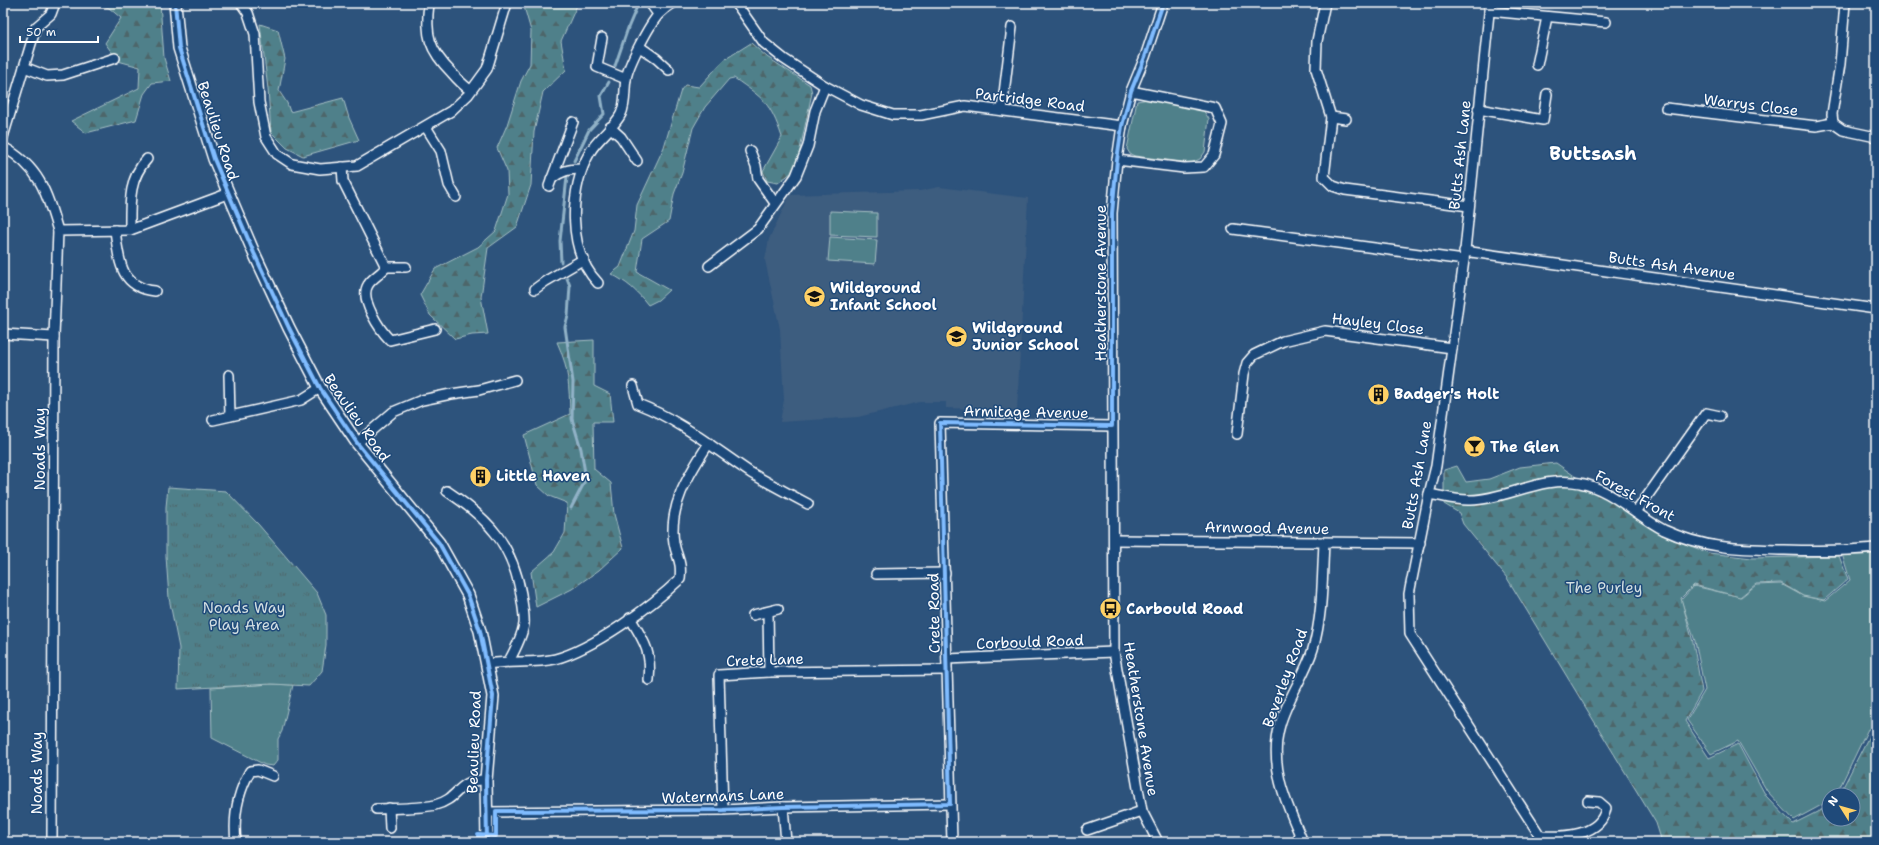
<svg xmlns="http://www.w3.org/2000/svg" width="1879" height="845" font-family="'Shantell Sans',sans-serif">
  <defs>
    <pattern id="forest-firs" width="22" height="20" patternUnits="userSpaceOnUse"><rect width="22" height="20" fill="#4f808a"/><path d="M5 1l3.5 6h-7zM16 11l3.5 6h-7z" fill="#4e666b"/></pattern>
    <pattern id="park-tufts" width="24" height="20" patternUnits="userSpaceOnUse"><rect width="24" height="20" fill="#4f808a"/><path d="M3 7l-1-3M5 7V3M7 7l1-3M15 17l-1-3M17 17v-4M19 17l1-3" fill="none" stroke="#4e666b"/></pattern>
  </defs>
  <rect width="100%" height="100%" fill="#2d537c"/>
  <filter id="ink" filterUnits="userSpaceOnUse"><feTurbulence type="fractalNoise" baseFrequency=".025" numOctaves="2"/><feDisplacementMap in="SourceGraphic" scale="8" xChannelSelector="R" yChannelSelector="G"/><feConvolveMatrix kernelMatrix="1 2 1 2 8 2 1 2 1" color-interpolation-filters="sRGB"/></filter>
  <g filter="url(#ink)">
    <polygon fill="#3e5d7f" points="939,187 1028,198 1017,410 946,408 946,402 920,402 858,417 780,422 784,400 780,329 765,260 769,239 790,195 920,191"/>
    <g fill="#4f808a" stroke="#a7c0c4">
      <polygon points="1148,99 1203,110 1209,119 1205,152 1200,159 1191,163 1135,156 1130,154 1127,149 1137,101"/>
      <polygon points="830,211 877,213 877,237 830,235"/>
      <polygon points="830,237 877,240 875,264 828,261"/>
      <polygon points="1876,551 1876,729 1868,729 1836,795 1829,795 1829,801 1794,820 1767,791 1738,741 1711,754 1687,720 1705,690 1695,641 1681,600 1694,586 1741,597 1756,585 1781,584 1803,596 1825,601 1850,580 1842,554"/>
      <polygon points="272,684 293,685 282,731 278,739 278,760 273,766 265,765 212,738 211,688"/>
    </g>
    <g fill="url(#forest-firs)" stroke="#a7c0c4">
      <polygon points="92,3 160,3 164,58 171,81 152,83 144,94 136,120 86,133 71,121 139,88 140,67 118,61 105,43 121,18 109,8"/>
      <polygon points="523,3 578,3 561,41 566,70 543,92 534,132 531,185 517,227 488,248 481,297 488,334 472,335 455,339 430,315 420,295 435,269 478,247 496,231 508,194 507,171 497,148 507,125 521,81 530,64 531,31"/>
      <polygon points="260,24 278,30 285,59 279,91 287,103 290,112 343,98 349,118 359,140 303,156 287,148 271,132 268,89"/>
      <path d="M751 43 767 57 810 85 812 93 798 159 791 173 778 183 767 181 763 171 782 137C770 102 764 99 734 78L729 79 705 107 693 128 682 173 674 194 669 221 642 239 637 272 669 290 658 300 648 305C637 291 627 282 611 274L620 267 634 231 637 205 664 147 681 90 685 85 699 87 724 60Z"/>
      <path d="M594 340V386L610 394 613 422H593L594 469 611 483 614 514 623 548 599 570 572 589 536 607 531 572 554 552 565 533 567 503 549 496 537 485 524 435 570 414C569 386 569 368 557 342Z"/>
      <polygon points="1556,463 1606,498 1672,539 1709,553 1752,558 1839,556 1848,579 1824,600 1803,596 1781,583 1756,584 1740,597 1694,585 1681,598 1693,642 1702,691 1685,721 1709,758 1738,744 1766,796 1793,824 1829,806 1829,819 1853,819 1853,795 1839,795 1870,734 1876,734 1876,842 1662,842 1656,823 1507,578 1463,524 1459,513 1444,504 1444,470 1457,466 1466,482 1489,479 1520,467"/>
    </g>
    <polygon fill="url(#park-tufts)" stroke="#a7c0c4" points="168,487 226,491 258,524 317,593 326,615 326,645 322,671 309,686 272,684 178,689 179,648 169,598 166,556 166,507"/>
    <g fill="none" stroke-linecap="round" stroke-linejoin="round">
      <g stroke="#91b2c7" stroke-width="3">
        <polyline points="615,66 628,28 636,9"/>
        <polyline points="574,161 589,130 604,114 601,96 609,82"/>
        <polyline points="561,262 560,241 567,177"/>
        <polyline points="567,278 570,286 568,316 565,327 573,382 572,419 581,449 585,473 584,483 571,508"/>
      </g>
      <defs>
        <g id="minor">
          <polyline points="241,3 248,13 255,34 259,102 266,137 277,154 292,164 320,169 357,166 451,111 468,95 487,69 507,3"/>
          <path d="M429 3C425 35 429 50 452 73 458 80 463 85 470 90"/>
          <polyline points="650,3 658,14"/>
          <polyline points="736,3 764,43 784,59 825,86 861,105 893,115 921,115 965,106 1122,126"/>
          <polyline points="1325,3 1317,41 1316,69 1331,117 1324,177 1333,186 1345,190 1469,206"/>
          <polyline points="1490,3 1464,260 1436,466 1429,494 1409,594 1410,634 1544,842"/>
          <polyline points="1489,11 1606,22"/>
          <polyline points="602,38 597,67 626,79"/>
          <polyline points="640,47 657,59 669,70"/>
          <polyline points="1537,65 1547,17"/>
          <polyline points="24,67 47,76 63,75 115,58"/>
          <polyline points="1666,108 1816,126 1833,123"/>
          <polyline points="1478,109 1543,120 1547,94"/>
          <polyline points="1002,110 1012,27"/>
          <polyline points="1331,117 1346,119"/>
          <polyline points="1833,123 1832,114 1840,64 1845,3"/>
          <polyline points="1833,123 1843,130 1876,137"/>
          <polyline points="426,127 441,151 449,185 456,197"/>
          <polyline points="610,127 621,137 637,161"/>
          <polyline points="3,137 36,27 51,14 55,3"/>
          <path d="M3 147C40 167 47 194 58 231"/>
          <polyline points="750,151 756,166 758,179 775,203"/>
          <polyline points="1117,160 1184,168 1204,167 1214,155 1222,124 1215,108 1131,91"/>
          <path d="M342 167 343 181 386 267C381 274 372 278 368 285 359 299 380 330 390 340L435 329"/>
          <path d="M551 179C561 171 569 169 581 169"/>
          <polyline points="549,186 573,122"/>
          <polyline points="1233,229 1464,260"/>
          <path d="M115 230C119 259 119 287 155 291"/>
          <path d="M130 230C130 204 128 179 147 159"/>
          <polyline points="1464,251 1876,309"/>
          <polyline points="709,266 758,229 796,176 808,146 815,111 825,86"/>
          <polyline points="386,267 406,267"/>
          <path d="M598 283C567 251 569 189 590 152 598 138 614 128 621 114 626 103 624 91 626 79 628 65 649 25 659 14 663 10 668 6 673 3"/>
          <polyline points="535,289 546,281 584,259"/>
          <polyline points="3,334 54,337"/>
          <polyline points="229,375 230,416"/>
          <path d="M633 386 638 404C680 420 715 449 751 473 770 484 789 494 808 504"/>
          <polyline points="213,420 301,400 320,388"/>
          <polyline points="1237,434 1244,374 1247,363 1254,355 1283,341 1325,331 1452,348"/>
          <polyline points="357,443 393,412 422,400 451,394 479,390 515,380"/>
          <path d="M447 491C489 519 512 544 521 594 522 603 525 616 524 624 522 637 515 650 509 661"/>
          <path d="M1429 494C1442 496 1457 501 1471 500 1508 499 1542 475 1580 483 1612 489 1636 516 1664 530 1705 549 1741 549 1785 550 1816 551 1846 551 1876 548"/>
          <polyline points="1636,512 1706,413 1720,416"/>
          <polyline points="1115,540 1420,543"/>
          <polyline points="876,574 945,573"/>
          <polyline points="768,612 769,672"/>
          <polyline points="753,615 778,609"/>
          <path d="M630 618C644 641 652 652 649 680"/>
          <polyline points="947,659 1114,652"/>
          <path d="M488 664C509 660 535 664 555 659 593 649 652 606 680 579 682 560 677 559 674 543 668 505 690 473 709 443"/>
          <polyline points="783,807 786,842"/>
          <polyline points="389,808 390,828"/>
          <path d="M376 809C395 808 416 809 435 805 460 799 457 779 486 780"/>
          <polyline points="723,810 719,675 769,672 947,670"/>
          <polyline points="488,812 723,810 783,807 950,804"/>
          <polyline points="1087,830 1142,811"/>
          <path d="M1540 836C1562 837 1601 837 1606 808L1599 802 1588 801"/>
          <polyline points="52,842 54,337 58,231 130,230 227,194"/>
          <path d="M236 842C233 816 237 794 250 771L258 770 273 776"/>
          <polyline points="952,842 940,423 1112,426"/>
          <polyline points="1158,842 1142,811 1114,652 1112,213 1117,160 1122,126 1131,91 1145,57 1163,3"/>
          <path d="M1303 842C1287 805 1268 766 1280 725 1287 699 1305 675 1313 649 1323 614 1322 579 1324 543"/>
        </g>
        <polyline id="tertiary" points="175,3 179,48 214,159 254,253 289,328 320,388 357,443 439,543 468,595 480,631 493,696 486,780 487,842"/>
      </defs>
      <use href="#minor" stroke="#fff" stroke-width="12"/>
      <use href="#tertiary" stroke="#fff" stroke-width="14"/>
      <use href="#minor" stroke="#1f4a7a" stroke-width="9"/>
      <use href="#tertiary" stroke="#1f4a7a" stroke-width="11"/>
      <defs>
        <g id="cycleway">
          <polyline points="175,3 179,48 214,159 254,253 289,328 320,388 357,443 439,543 468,595 480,631 493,696 486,780 487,842"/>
          <polyline points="478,842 478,835 496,836 496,811 723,810 783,807 950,804 940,423 1112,426 1112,213 1117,160 1122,126 1131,91 1145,57 1163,3"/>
        </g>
      </defs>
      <use href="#cycleway" stroke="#1f4a7a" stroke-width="6"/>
      <use href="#cycleway" stroke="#80bcff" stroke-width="4"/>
    </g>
  </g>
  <defs>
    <symbol id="school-disc" viewBox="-11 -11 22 22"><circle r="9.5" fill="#ffd166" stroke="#1f4a7a"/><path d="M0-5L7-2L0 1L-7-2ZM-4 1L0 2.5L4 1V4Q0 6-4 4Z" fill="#111"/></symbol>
    <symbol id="building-disc" viewBox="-11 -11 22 22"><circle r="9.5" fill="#ffd166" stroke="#1f4a7a"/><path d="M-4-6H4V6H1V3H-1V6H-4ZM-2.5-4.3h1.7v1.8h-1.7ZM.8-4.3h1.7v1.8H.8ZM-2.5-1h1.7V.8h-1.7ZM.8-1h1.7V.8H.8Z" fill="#111"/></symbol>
    <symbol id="bar-disc" viewBox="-11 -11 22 22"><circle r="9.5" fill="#ffd166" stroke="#1f4a7a"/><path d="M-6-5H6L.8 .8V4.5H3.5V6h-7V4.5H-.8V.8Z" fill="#111"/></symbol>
    <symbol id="bus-disc" viewBox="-11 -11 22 22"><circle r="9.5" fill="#ffd166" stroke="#1f4a7a"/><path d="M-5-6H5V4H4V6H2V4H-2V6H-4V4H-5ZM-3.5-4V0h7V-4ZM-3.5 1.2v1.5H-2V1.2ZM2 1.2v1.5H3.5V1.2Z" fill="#111"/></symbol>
  </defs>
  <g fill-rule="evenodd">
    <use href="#school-disc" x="802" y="284" width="25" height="25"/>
    <use href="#school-disc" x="944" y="324" width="25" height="25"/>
    <use href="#building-disc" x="1366" y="382" width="25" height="25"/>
    <use href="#bar-disc" x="1462" y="434" width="25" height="25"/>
    <use href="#building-disc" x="468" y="464" width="25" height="25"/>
    <use href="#bus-disc" x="1098" y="596" width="25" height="25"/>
  </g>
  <g text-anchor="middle" stroke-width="3" stroke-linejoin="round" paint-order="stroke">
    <g font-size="15" fill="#fff" stroke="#1f4a7a">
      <text transform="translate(1030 100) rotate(7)" y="5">Partridge Road</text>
      <text transform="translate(1751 105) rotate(7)" y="5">Warrys Close</text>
      <text transform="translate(218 131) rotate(72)" y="5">Beaulieu Road</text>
      <text transform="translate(1460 155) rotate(-84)" y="5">Butts Ash Lane</text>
      <text transform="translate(1672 266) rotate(8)" y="5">Butts Ash Avenue</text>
      <text transform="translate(1101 283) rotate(-90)" y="5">Heatherstone Avenue</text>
      <text transform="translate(1378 324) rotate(7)" y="5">Hayley Close</text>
      <text transform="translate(1026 412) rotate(1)" y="5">Armitage Avenue</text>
      <text transform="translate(357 418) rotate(55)" y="5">Beaulieu Road</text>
      <text transform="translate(40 449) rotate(-90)" y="5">Noads Way</text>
      <text transform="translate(1417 475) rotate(-80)" y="5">Butts Ash Lane</text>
      <text transform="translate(1635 496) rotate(29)" y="5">Forest Front</text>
      <text transform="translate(1267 528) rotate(1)" y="5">Arnwood Avenue</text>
      <text transform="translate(934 613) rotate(-91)" y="5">Crete Road</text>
      <text transform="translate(1030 642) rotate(-2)" y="5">Corbould Road</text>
      <text transform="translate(765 660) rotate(-2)" y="5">Crete Lane</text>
      <text transform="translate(1285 678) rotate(-70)" y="5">Beverley Road</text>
      <text transform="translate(1141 719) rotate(81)" y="5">Heatherstone Avenue</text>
      <text transform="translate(474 742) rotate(-88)" y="5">Beaulieu Road</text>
      <text transform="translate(37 773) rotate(-90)" y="5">Noads Way</text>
      <text transform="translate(723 796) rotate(-2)" y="5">Watermans Lane</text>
    </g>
    <g font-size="15" font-weight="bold" fill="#fff" stroke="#1f4a7a" text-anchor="start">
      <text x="830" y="293">Wildground<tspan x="830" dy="17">Infant School</tspan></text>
      <text x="972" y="333">Wildground<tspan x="972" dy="17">Junior School</tspan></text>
      <text x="1394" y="399">Badger's Holt</text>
      <text x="1490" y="452">The Glen</text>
      <text x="496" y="481">Little Haven</text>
      <text x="1126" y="614">Carbould Road</text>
    </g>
    <g font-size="15" fill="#d3dfe2" stroke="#1f4a7a">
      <text x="1604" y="593">The Purley</text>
      <text x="244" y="613">Noads Way<tspan x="244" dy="17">Play Area</tspan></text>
    </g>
    <g font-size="19" font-weight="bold" fill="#fff" stroke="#1f4a7a">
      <text x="1593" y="160">Buttsash</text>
    </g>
  </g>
  <rect width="1879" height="845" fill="none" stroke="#1f4a7a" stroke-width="16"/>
  <rect x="8" y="8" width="1863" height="829" fill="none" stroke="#fff" stroke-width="1.5" filter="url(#ink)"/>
  <g transform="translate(1841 807) rotate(307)"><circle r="19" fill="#1f4a7a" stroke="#7992af"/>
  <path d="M0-3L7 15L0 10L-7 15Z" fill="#ffd166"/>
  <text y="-6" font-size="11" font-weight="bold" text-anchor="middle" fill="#ffffff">N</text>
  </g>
  <path d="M20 36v6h78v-6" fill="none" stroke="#ffffff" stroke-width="2"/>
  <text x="26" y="36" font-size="12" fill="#ffffff" stroke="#1f4a7a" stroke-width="3" paint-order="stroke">50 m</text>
</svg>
